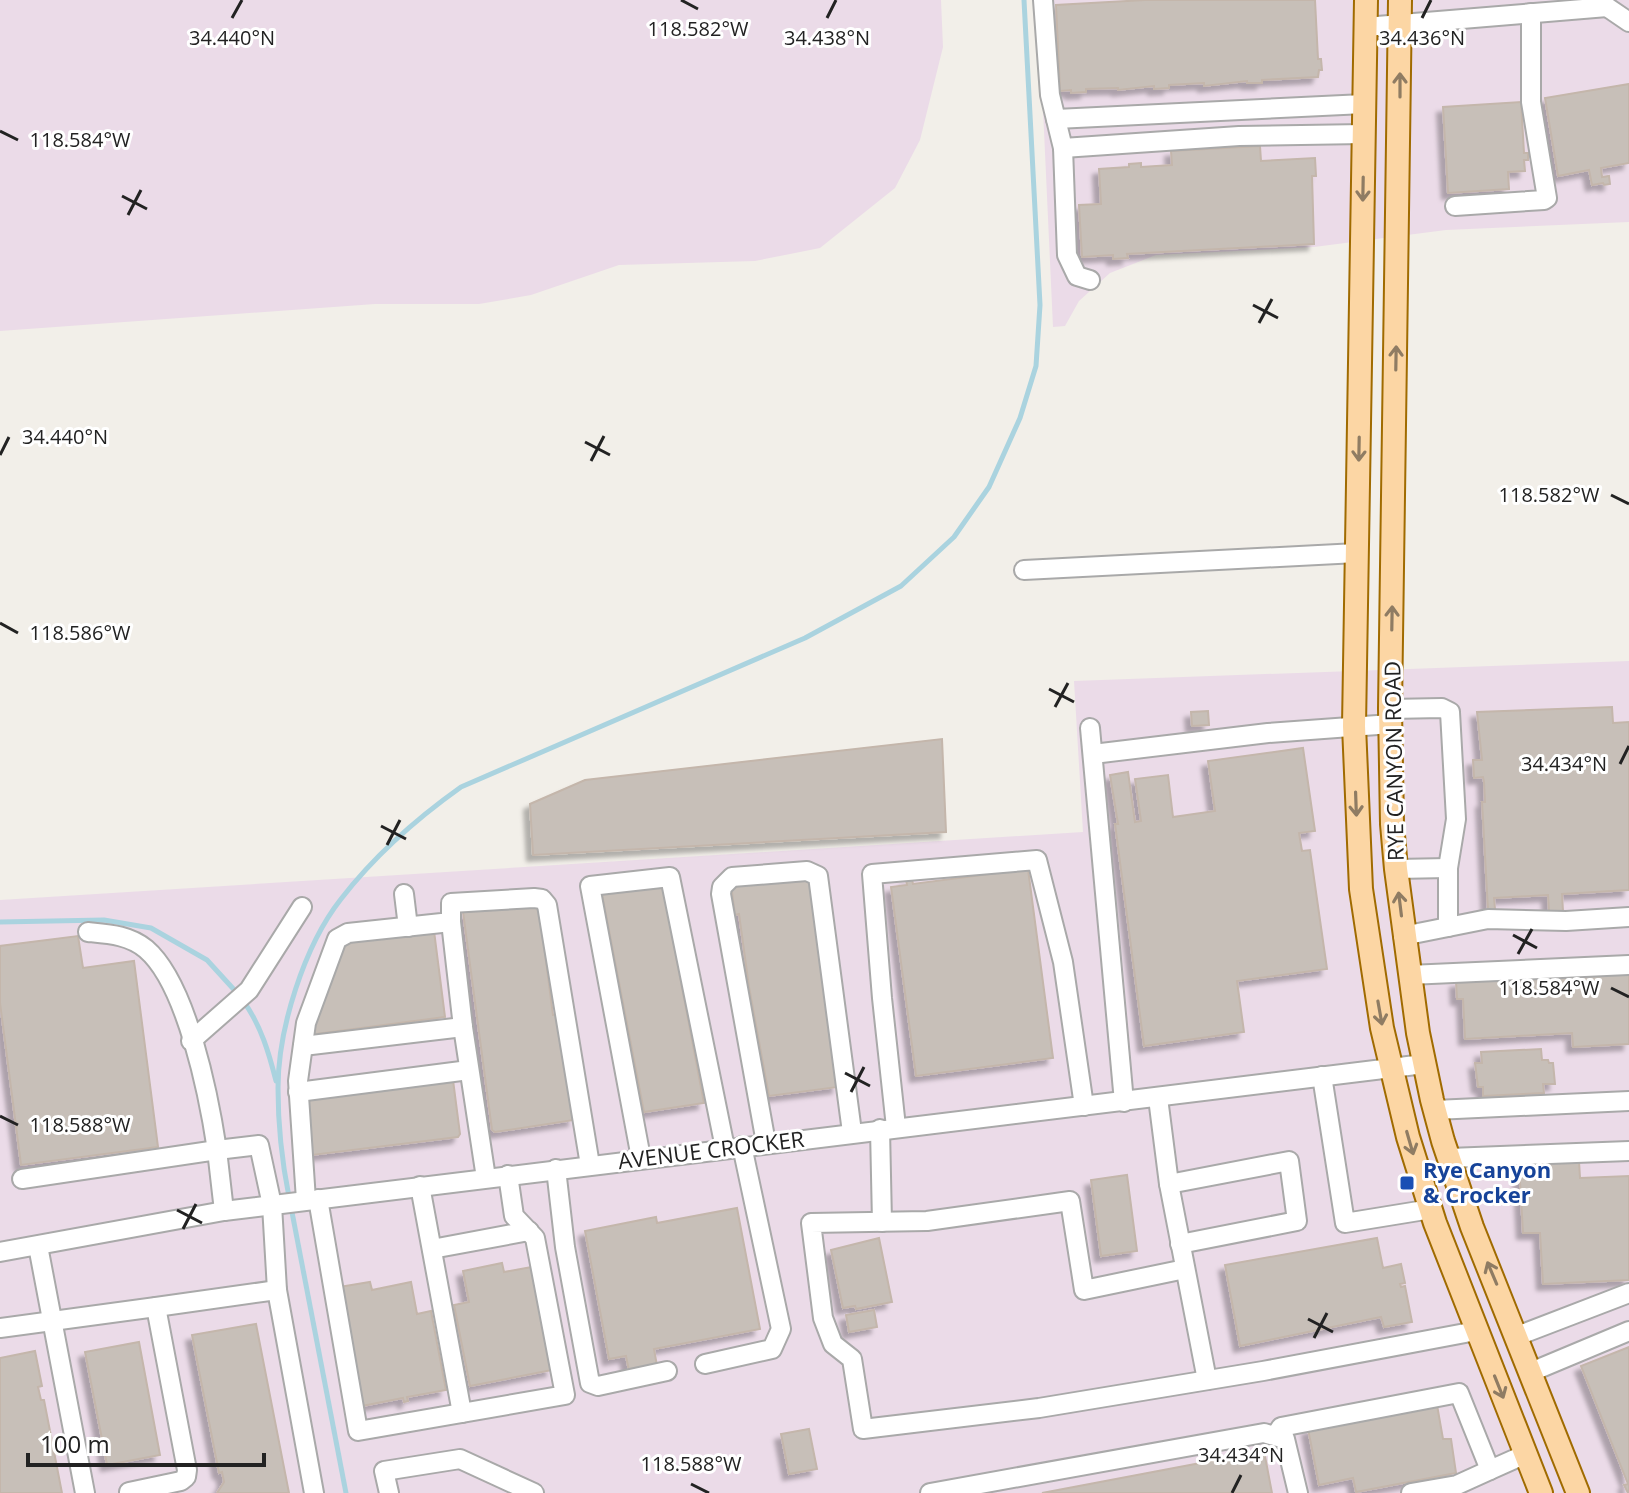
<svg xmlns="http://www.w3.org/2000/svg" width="1629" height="1493" font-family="'Open Sans',sans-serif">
  <defs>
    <filter id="shadow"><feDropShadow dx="-6" dy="6" stdDeviation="2" flood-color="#0004"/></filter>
  </defs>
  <rect width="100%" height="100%" fill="#f2efe9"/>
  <g fill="#ebdbe8">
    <polygon points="0,0 941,0 943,47 920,140 895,188 820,248 755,261 619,265 531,295 479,304 375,304 0,331"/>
    <polygon points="1038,0 1629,0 1629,222 1446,230 1314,247 1156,255 1110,273 1079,301 1065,326 1053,327"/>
    <polygon points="1629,661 1629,1493 0,1493 0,900 1083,832 1074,681"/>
  </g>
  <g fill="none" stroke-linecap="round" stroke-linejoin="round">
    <g stroke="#aad3df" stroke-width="5">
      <polyline points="0,922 104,920 151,928 207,960 238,994"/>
      <path d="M244 1002C261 1026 269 1053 276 1081"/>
      <path d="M289 1197C282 1162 278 1124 278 1088 278 1029 304 946 341 899 375 855 416 819 461 787L805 638 901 586 954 537 989 487 1020 418 1036 366 1040 305 1024 0"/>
      <polyline points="291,1207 346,1493"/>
    </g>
  </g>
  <g fill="#c7bfb8" stroke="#c4b6ab" stroke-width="2" filter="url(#shadow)">
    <polygon points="1145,0 1315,0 1318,59 1321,59 1322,70 1319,70 1318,77 1262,80 1262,83 1247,83 1247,81 1204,86 1204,83 1169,85 1169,88 1154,89 1154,86 1118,90 1118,88 1086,89 1086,92 1071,93 1071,90 1060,91 1056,5"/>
    <polygon points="1629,84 1629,163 1601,168 1602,177 1609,176 1610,184 1604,185 1603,183 1592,185 1589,170 1558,176 1545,98"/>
    <polygon points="1521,102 1524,153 1528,153 1528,160 1524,160 1525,171 1508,172 1509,189 1448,193 1443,107"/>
    <polygon points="1260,146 1261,161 1315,158 1316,176 1312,176 1314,244 1127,254 1128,258 1113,259 1113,255 1082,257 1079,205 1101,204 1099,169 1129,167 1129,164 1141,163 1141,167 1172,165 1171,151"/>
    <polygon points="1612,707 1613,723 1629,722 1629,890 1562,894 1563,911 1549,912 1548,895 1494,898 1495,909 1488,910 1482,802 1485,802 1484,782 1483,777 1474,778 1473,760 1482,760 1477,712"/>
    <polygon points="1208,711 1209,725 1192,726 1191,712"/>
    <polygon points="942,739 946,832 533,855 530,804 585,780"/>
    <polygon points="1303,748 1315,831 1299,833 1302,851 1310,850 1327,969 1237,981 1244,1032 1144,1046 1115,824 1118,824 1110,775 1128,772 1135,822 1141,821 1135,779 1168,775 1173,817 1215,811 1208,761"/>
    <polygon points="1028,869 1053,1058 916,1076 891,887 907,885 906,880 912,880 913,884"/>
    <polygon points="809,875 838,1087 769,1096 749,987 739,914 735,915 731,885"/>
    <polygon points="662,882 704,1103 644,1112 602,894"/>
    <polygon points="539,907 553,1015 557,1015 561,1049 565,1049 574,1120 495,1132 492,1130 463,912"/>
    <polygon points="434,931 445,1017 308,1035 343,943"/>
    <polygon points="78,936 83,968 134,961 158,1147 21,1165 0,1003 0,946"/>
    <polygon points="1629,972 1629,1044 1573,1047 1572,1033 1465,1039 1463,999 1457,999 1456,982"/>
    <polygon points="1541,1049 1542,1060 1548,1060 1549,1063 1553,1063 1555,1084 1543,1084 1544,1093 1483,1096 1483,1087 1478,1087 1475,1063 1482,1063 1481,1052"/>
    <polygon points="453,1080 460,1134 458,1137 312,1155 305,1100"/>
    <polygon points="1579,1161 1580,1178 1629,1176 1629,1280 1543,1284 1540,1233 1523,1233 1519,1164"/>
    <polygon points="1127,1175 1137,1251 1101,1256 1091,1180"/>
    <polygon points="737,1208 760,1329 654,1349 657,1366 629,1371 626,1356 609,1359 585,1231 656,1217 657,1223"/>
    <polygon points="879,1238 892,1302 856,1309 855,1306 843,1308 831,1250"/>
    <polygon points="1377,1238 1383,1268 1401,1264 1405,1283 1400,1284 1401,1287 1405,1286 1412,1322 1384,1327 1381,1317 1240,1346 1225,1265"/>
    <polygon points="502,1263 504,1272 532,1267 552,1370 470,1386 454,1305 469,1302 463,1271"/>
    <polygon points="370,1282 372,1290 411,1282 417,1314 431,1311 446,1390 407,1397 408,1401 404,1402 403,1398 362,1406 339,1287"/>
    <polygon points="874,1310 877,1327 849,1332 846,1315"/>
    <polygon points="256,1324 289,1493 217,1493 224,1482 222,1472 219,1473 192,1335"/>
    <polygon points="139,1342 160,1455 107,1465 85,1352"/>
    <polygon points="1629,1347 1629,1493 1628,1493 1624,1485 1628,1484 1581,1366"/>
    <polygon points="35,1351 42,1386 38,1387 41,1400 44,1400 62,1493 0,1493 0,1358"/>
    <polygon points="1437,1405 1443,1439 1451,1439 1456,1473 1356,1492 1353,1478 1319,1485 1308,1429"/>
    <polygon points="809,1429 817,1469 789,1474 781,1434"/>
    <polygon points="1264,1451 1272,1493 1042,1493"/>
  </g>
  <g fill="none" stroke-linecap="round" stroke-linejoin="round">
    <defs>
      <g id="minor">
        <polyline points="1043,0 1050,95 1063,148 1239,136 1364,134"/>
        <polyline points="1607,7 1629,22"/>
        <polyline points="1365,27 1607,7"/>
        <polyline points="1056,119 1364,104"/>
        <polyline points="1063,148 1067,255 1077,276 1090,280"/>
        <polyline points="1455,206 1544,200 1547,198 1531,102 1531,13"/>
        <polyline points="1024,570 1357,553"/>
        <polyline points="1390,709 1442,708 1450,712 1456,819 1448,868 1448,927"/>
        <polyline points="1090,728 1124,1102"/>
        <polyline points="1093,754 1268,733 1391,724"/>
        <polyline points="1396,869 1448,868"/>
        <polyline points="404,894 408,927"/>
        <polyline points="451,922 463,1027 486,1178"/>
        <path d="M88 932C109 934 129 935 146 949 187 984 209 1097 217 1150L259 1145 272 1205 277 1290 314 1493"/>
        <polyline points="1403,936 1488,919 1566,921 1629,917"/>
        <polyline points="1409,975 1629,965"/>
        <polyline points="191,1041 249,990 302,907"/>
        <polyline points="303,1046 463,1027"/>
        <polyline points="1322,1076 1345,1223 1431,1209"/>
        <polyline points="298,1092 469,1070"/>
        <polyline points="1158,1098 1169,1184 1207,1380"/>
        <polyline points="1435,1110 1629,1101"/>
        <polyline points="896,1127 882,998 872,874 1037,860 1063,962 1084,1106"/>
        <polyline points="880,1129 882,1222"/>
        <polyline points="766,1143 721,894 722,887 732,877 807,871 818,876 852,1132"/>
        <polyline points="641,1158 590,886 670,877 725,1148"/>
        <polyline points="1449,1158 1629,1151"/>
        <polyline points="556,1169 565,1247 590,1383 598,1386 667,1371"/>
        <polyline points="22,1179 217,1150 224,1211"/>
        <polyline points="1169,1184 1289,1161 1297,1221 1180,1244"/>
        <polyline points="420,1186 462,1413"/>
        <polyline points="318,1199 358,1431 565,1395 535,1238 514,1216 508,1175"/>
        <polyline points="306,1200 298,1081 306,1023 337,939 348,933 451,922 451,903 534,898 542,899 547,905 590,1165"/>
        <polyline points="38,1246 85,1493"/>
        <polyline points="432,1249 529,1231"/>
        <polyline points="0,1252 224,1211 1424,1064"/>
        <polyline points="1185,1269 1084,1290 1070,1201 927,1221 811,1223 823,1318 833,1344 852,1359 863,1429 1039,1408 1263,1371 1476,1331"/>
        <polyline points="0,1328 156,1307"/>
        <polyline points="1517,1336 1629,1293"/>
        <polyline points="705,1364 772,1349 781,1329 742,1146"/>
        <polyline points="1531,1372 1629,1331"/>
        <polyline points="1276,1435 1281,1427 1459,1393 1490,1470 1526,1454"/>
        <polyline points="129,1492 181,1481 186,1477 187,1470 156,1307 277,1290"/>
        <polyline points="389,1493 384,1471 460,1459 534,1493"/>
        <polyline points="930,1493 1264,1433 1285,1439 1298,1493"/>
        <polyline points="1411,1493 1457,1485 1490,1470"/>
      </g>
      <g id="major">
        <polyline points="1366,0 1354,726 1361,889 1382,1028 1408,1137 1435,1223 1541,1493"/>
        <polyline points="1400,0 1390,709 1392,824 1396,869 1418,1033 1432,1100 1443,1141 1472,1227 1578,1493"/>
      </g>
    </defs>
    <use href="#minor" stroke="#a9a9a9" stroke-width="22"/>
    <use href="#major" stroke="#a06b00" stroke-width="26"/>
    <use href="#minor" stroke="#fff" stroke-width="18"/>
    <use href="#major" stroke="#fcd6a4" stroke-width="22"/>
  </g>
  <defs><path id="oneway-shaft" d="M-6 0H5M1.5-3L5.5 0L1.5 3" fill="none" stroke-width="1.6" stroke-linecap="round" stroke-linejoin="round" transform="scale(2)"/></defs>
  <g stroke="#8f7c63">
    <use href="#oneway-shaft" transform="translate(1400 85) rotate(-90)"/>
    <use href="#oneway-shaft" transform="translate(1363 189) rotate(91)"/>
    <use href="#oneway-shaft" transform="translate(1396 358) rotate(-89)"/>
    <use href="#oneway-shaft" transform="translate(1359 449) rotate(91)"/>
    <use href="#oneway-shaft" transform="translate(1392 618) rotate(-89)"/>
    <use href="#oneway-shaft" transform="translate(1356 804) rotate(88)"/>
    <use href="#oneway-shaft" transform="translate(1400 904) rotate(-97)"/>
    <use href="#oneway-shaft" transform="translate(1380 1013) rotate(80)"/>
    <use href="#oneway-shaft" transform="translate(1410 1143) rotate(74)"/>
    <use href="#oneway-shaft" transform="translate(1492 1273) rotate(-113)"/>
    <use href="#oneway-shaft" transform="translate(1499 1387) rotate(68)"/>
  </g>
  <path fill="none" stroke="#222" stroke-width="3" d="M681 0 698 9M232 18 242 0M827 18 836 0M1422 18 1431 0M0 131 18 140M122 196 147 209M128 215 141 190M1253 305 1278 318M1259 323 1272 299M585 442 610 455M0 455 9 437M591 461 604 436M1611 495 1629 504M0 623 18 633M1049 689 1074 702M1055 707 1068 683M1620 764 1629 746M381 826 406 839M387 845 400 820M1513 935 1537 948M1518 954 1532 929M1611 988 1629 997M845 1073 870 1086M851 1092 864 1067M0 1116 18 1125M177 1210 202 1223M183 1229 196 1204M1308 1319 1333 1332M1314 1338 1327 1313M691 1484 709 1493M1232 1493 1241 1475"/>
  <rect fill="#1a4fb4" stroke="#fff" stroke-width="3" x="1399" y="1175" width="16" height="16" rx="4"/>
  <g text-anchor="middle" stroke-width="6" stroke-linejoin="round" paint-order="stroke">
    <g font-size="22" fill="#222" stroke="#fff">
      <text transform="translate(1394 761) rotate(-91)" y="8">RYE CANYON ROAD</text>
      <text transform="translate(711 1150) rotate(-7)" y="8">AVENUE CROCKER</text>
    </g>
    <g font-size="22" font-weight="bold" fill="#164399" stroke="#fff" text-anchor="start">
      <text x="1423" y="1178">Rye Canyon<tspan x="1423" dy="25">&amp; Crocker</tspan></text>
    </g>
  </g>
  <g font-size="20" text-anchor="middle" fill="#222" stroke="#fff" stroke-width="6" stroke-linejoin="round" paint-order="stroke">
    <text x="698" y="36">118.582°W</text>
    <text x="232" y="45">34.440°N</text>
    <text x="827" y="45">34.438°N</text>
    <text x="1422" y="45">34.436°N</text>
    <text x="80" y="147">118.584°W</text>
    <text x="65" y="444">34.440°N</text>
    <text x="1549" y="502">118.582°W</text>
    <text x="80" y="640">118.586°W</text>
    <text x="1564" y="771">34.434°N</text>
    <text x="1549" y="995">118.584°W</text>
    <text x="80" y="1132">118.588°W</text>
    <text x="1241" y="1462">34.434°N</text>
    <text x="691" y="1471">118.588°W</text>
  </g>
  <path d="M28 1453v12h236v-12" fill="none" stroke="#222222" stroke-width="4"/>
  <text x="40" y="1453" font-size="24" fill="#222222" stroke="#ffffff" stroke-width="6" paint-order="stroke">100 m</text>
</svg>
